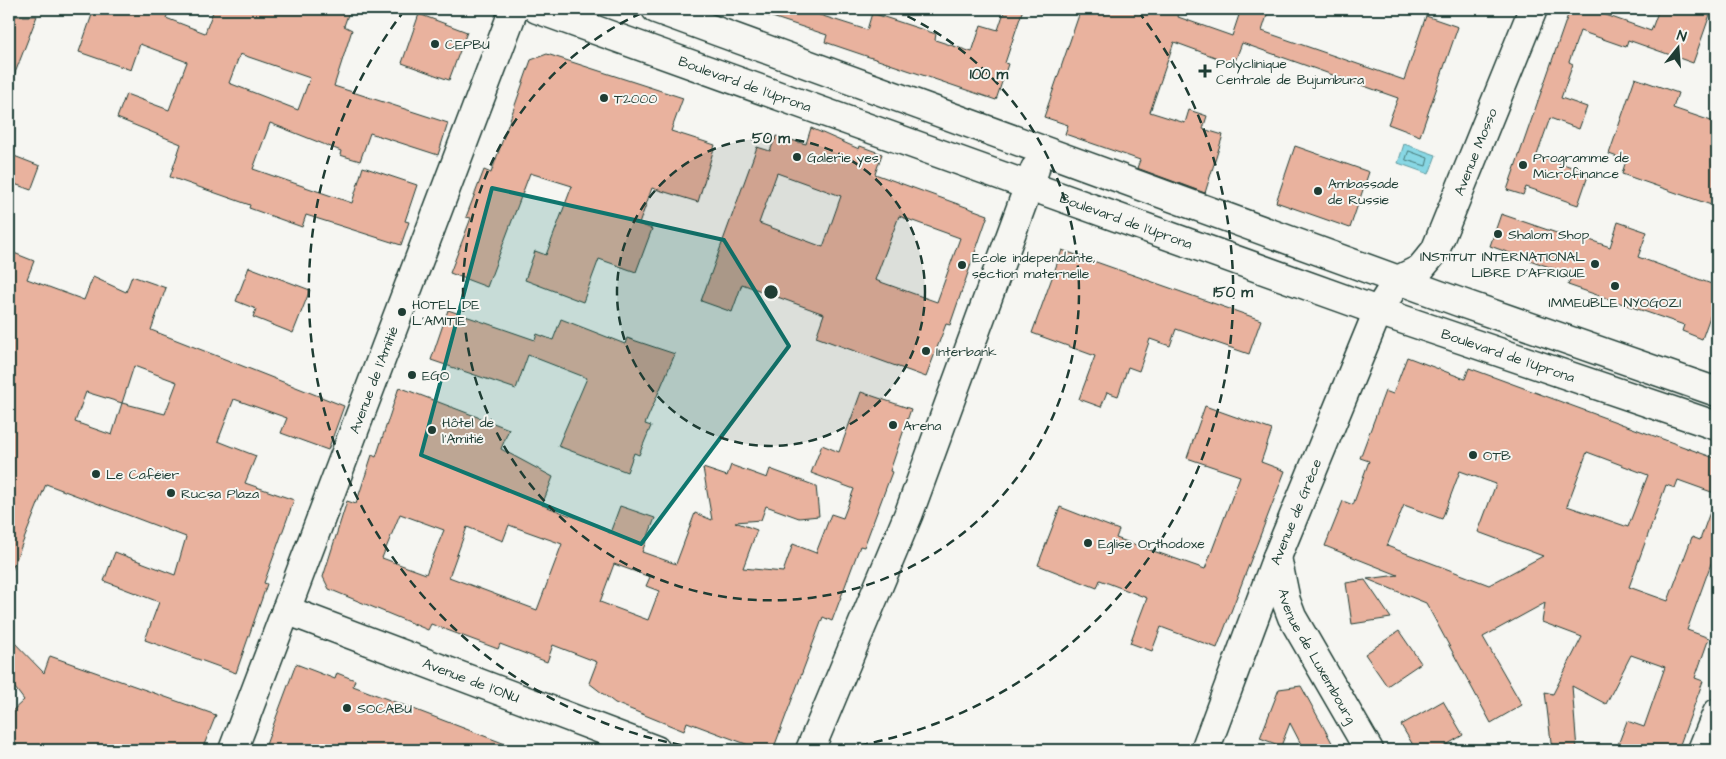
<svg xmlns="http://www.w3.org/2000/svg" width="1726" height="759" font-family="'Architects Daughter',sans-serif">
  <rect width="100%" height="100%" fill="#f6f6f2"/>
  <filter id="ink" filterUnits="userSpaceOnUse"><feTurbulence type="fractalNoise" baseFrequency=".02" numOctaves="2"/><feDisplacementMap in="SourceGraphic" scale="10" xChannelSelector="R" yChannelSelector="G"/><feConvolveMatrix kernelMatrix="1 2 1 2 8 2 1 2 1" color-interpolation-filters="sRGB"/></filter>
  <g filter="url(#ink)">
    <polygon fill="#88d7e4" stroke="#5e999e" points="1404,144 1436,155 1429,174 1398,163"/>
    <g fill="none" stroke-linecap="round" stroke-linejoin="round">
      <polygon stroke="#497b7a" stroke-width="1" points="1409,151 1428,158 1426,166 1406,160"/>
    </g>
    <g fill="#e9b29e" stroke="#1f3d34" fill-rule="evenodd">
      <path d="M94 9H170L166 18 205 33 214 9H350L344 26 352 30 334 86 448 123 438 155 370 133 360 161 340 155 341 151 270 123 253 169 352 203 363 167 417 185 405 221 409 222 401 245 306 215 302 227 249 208 250 205 170 177 181 144 117 118 126 94 169 110 187 62 140 44 131 70 79 52ZM240 54 310 78 298 110 229 83Z"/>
      <polygon points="758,9 801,9 867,30 872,13 936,34 935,40 972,52 981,25 998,30 1005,9 1023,9 1005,63 1008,64 996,100 825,42 827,35 757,12"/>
      <polygon points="1081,9 1180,9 1178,17 1232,36 1241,9 1269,9 1262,31 1404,80 1426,16 1458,27 1420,136 1388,124 1398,98 1242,43 1234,64 1174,42 1150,112 1185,123 1189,110 1207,116 1203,129 1223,135 1205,193 1137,168 1140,160 1065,134 1068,125 1044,117"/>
      <polygon points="1570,9 1589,9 1651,31 1659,9 1712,9 1693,63 1628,40 1626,47 1580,31 1569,62 1573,64 1561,98 1587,107 1579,129 1550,118 1537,155 1589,173 1578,205 1526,187 1523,195 1507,190"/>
      <polygon points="419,14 467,32 449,80 402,63"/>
      <polygon points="9,16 37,16 10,86 9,86"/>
      <polygon points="547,54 683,98 671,131 715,145 698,202 652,188 639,224 652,229 636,272 599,259 583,302 525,280 535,251 546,255 572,186 530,173 487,287 450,273 471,218 466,217 484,170 491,173 531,60"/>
      <polygon points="1635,78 1678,93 1673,108 1717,123 1717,207 1622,174 1626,160 1609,154"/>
      <path d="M811 128 859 149 860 146 882 154 875 174 988 215 950 325 946 324 926 377 816 337 824 314 742 284 732 312 701 301 757 147 770 151 776 136 806 144ZM777 173 841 196 823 247 759 223ZM899 216 960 238 937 302 875 280Z"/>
      <polygon points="1295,146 1369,172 1350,228 1276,202"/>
      <polygon points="9,154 40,166 31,190 9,182"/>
      <polygon points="1501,214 1583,242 1584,238 1610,247 1618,222 1647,232 1638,257 1717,286 1717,297 1702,339 1682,331 1684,325 1568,285 1572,275 1490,246"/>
      <polygon points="1062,250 1261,320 1249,354 1176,329 1170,346 1150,339 1139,371 1128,367 1118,396 1107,392 1101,407 1079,399 1095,356 1032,333"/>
      <path d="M9 251 34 261 27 279 84 300 93 277 126 292 132 276 166 288 151 330 344 406 328 450 281 433 287 418 234 399 218 441 256 456 245 483 294 500 264 583 267 584 236 673 145 640 159 602 104 581 115 552 175 575 186 537 46 484 9 577ZM134 366 177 382 165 414 122 403ZM86 392 122 403 112 435 75 422Z"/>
      <polygon points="249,267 310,290 293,333 253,317 256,309 236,301"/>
      <polygon points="448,310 535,340 537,334 553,340 561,319 625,344 627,338 675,354 645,424 651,426 639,455 634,453 627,472 558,446 587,378 528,355 516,389 431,360"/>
      <path d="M1407 357 1465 379 1469 368 1717 459V494L1678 480 1675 488 1666 485 1629 587 1668 601 1692 537 1700 540 1715 498H1717V547L1687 630 1709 638 1695 678 1703 681 1678 750H1616L1627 721 1644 727 1665 667 1631 655 1606 704 1572 686 1577 750H1552L1545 692 1553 694 1582 637 1542 622 1545 603 1483 637 1522 705 1491 723 1426 603 1367 579 1398 575 1325 546 1343 501 1353 505 1369 461 1360 458 1385 391 1393 394ZM1587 452 1648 475 1628 527 1567 506ZM1460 471 1496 484 1478 532 1543 556 1489 585 1387 546 1404 505 1442 519Z"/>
      <path d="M399 387 509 429 501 449 553 477 542 505 599 526 610 533 620 506 655 518 642 552 676 564 695 513 712 520 703 468 727 476 731 465 767 478 770 469 816 486 819 516 799 518 766 506 761 520 735 522 757 530 743 568 783 572 793 544 816 553 831 514 843 518 854 489 811 473 822 445 839 452 861 392 911 409 890 471 892 472 864 547 860 546 832 621 823 617 773 750H762L687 722 684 731 615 703 589 683 597 662 553 645 547 662 500 644 498 649 431 624 428 630 329 589 323 577 347 501 356 504 372 455 376 457ZM400 514 444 530 426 574 382 558ZM509 525 562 544 537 610 449 577 467 527 503 541ZM614 564 650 577 646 586 659 591 648 620 600 602Z"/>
      <polygon points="1205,406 1272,430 1261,462 1285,471 1217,648 1161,627 1152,651 1130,643 1147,598 1100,580 1097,588 1038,565 1060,507 1119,530 1116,538 1205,569 1240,476 1187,458"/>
      <polygon points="1365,580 1391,618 1352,624 1346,583"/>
      <polygon points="1399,631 1421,663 1387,686 1365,654"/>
      <polygon points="9,637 44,673 50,656 216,715 202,750 9,750 9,714 24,700 9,680"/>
      <polygon points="296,664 335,679 337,673 355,680 353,686 521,750 264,750"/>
      <polygon points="1301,686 1336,750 1304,750 1290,723 1281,746 1260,738 1279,689"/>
      <polygon points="1443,701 1463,735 1438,750 1416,750 1401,725"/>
    </g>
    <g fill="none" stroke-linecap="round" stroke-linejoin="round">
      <defs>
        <g id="minor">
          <path id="s1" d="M537 9 1378 311 1717 426"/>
          <polyline points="656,9 1456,301 1717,392"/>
          <path id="s2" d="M1277 557 1286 601 1292 617 1369 750"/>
          <path id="s3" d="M286 610 656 750"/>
          <path id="s4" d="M233 750 514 9"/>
          <polyline points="810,750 909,513 1035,169"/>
          <path id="s5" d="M1205 750 1277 557 1378 311 1398 280 1420 269 1435 251 1533 9"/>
          <polyline points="1702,750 1717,713"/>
        </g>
      </defs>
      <use href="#minor" stroke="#1f3d34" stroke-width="31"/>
      <use href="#minor" stroke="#f6f6f2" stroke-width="28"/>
    </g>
  </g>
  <path fill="#0f766e" fill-opacity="0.2" stroke="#0f766e" stroke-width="4" stroke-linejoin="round" d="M492 188 724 240 789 346 641 544 421 455Z"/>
  <circle cx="771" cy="292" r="154" fill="#1f3d34" fill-opacity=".12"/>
  <g fill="none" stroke="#1f3d34" stroke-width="2.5" stroke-dasharray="9 6">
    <circle cx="771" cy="292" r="154"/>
    <path d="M894 10A308 308 0 1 1 648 10"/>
    <path d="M711 750A462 462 0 0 1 404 11M1138 11A462 462 0 0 1 831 750"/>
  </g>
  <g fill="#1f3d34" stroke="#f6f6f2" stroke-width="2">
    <circle cx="435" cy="44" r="5"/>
    <path d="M1202.5 63.5h5v5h5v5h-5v5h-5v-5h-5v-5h5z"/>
    <circle cx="604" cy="98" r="5"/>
    <circle cx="797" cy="157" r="5"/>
    <circle cx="1523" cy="165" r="5"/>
    <circle cx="1318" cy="191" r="5"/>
    <circle cx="1498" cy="234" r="5"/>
    <circle cx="1595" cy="264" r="5"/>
    <circle cx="962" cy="265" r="5"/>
    <circle cx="1615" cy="286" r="5"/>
    <circle cx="402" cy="312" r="5"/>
    <circle cx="926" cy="351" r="5"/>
    <circle cx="412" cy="375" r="5"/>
    <circle cx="893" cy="425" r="5"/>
    <circle cx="432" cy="430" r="5"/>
    <circle cx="1473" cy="455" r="5"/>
    <circle cx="96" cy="474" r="5"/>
    <circle cx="171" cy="493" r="5"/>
    <circle cx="1088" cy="543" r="5"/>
    <circle cx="347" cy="708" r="5"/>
  </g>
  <g text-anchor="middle" stroke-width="4" stroke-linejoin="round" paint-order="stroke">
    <g font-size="14" fill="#1f3d34" stroke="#f6f6f2" text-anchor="start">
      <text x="445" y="49">CEPBU</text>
      <text x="1216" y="68">Polyclinique<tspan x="1216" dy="16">Centrale de Bujumbura</tspan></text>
      <text x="614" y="103">T2000</text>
      <text x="807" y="162">Galerie yes</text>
      <text x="1533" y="162">Programme de<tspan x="1533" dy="16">Microfinance</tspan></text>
      <text x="1328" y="188">Ambassade<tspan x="1328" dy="16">de Russie</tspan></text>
      <text x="1508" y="239">Shalom Shop</text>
      <text x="1585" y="261" text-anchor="end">INSTITUT INTERNATIONAL<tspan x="1585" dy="16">LIBRE D'AFRIQUE</tspan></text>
      <text x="972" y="262">Ecole independante,<tspan x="972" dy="16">section maternelle</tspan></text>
      <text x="1615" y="307" text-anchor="middle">IMMEUBLE NYOGOZI</text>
      <text x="412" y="309">HOTEL DE<tspan x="412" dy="16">L'AMITIE</tspan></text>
      <text x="936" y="356">Interbank</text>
      <text x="422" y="380">EGO</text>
      <text x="442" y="427">Hôtel de<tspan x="442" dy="16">l'Amitié</tspan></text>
      <text x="903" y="430">Arena</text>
      <text x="1483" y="460">OTB</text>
      <text x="106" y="479">Le Caféier</text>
      <text x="181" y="498">Rucsa Plaza</text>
      <text x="1098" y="548">Eglise Orthodoxe</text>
      <text x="357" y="713">SOCABU</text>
    </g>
    <g font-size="14" fill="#1f3d34" stroke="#f6f6f2">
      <text dy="5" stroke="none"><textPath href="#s1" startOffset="221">Boulevard de l'Uprona</textPath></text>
      <text dy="5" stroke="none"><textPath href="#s5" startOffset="664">Avenue Mosso</textPath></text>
      <text dy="5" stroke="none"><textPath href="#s1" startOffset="626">Boulevard de l'Uprona</textPath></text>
      <text dy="5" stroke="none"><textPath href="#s1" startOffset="1031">Boulevard de l'Uprona</textPath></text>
      <text dy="5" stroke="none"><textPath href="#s4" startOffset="396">Avenue de l'Amitié</textPath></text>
      <text dy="5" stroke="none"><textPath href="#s5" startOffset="255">Avenue de Grèce</textPath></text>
      <text dy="5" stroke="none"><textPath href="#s2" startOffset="108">Avenue de Luxembourg</textPath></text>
      <text dy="5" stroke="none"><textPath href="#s3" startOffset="198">Avenue de l'ONU</textPath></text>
    </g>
  </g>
  <circle cx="771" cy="292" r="8" fill="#1f3d34" stroke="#f6f6f2" stroke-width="2.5"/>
  <g font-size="15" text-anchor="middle" font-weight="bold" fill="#1f3d34" stroke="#f6f6f2" stroke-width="4" stroke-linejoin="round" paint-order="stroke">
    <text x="989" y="79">100 m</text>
    <text x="771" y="143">50 m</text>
    <text x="1233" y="297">150 m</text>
  </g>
  <rect width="1726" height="759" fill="none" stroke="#f6f6f2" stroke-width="30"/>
  <rect x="15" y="15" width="1696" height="729" fill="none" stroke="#1f3d34" stroke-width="2" filter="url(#ink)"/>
  <g transform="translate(1678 48) rotate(17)" stroke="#f6f6f2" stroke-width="4" paint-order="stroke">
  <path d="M0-4L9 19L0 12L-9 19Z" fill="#1f3d34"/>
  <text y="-8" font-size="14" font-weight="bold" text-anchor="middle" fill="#1f3d34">N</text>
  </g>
</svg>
